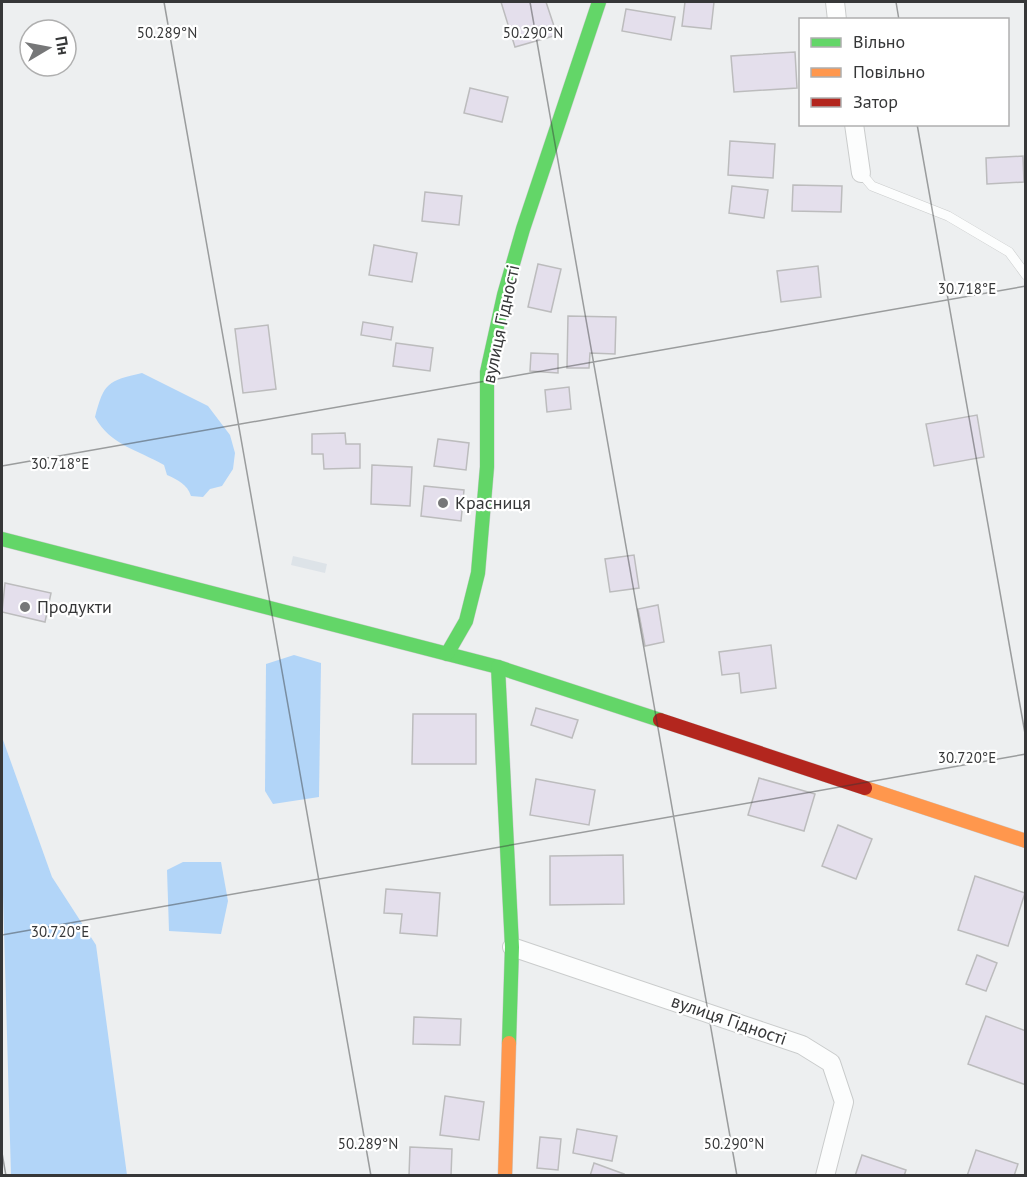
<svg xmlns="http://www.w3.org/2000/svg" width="1027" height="1177" font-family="'PT Sans',sans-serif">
  <rect width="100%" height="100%" fill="#edeff0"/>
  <polygon fill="#dde3e8" points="293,556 327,564 325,573 291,565"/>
  <g fill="#b2d5f8">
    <path d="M142 373 208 406 230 435 235 453 233 469 222 486 210 489 203 497 191 496C187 484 178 480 167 475L164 465C138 450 110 445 95 417 104 382 108 381 142 373Z"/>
    <polygon points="294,655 321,663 319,797 273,804 265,791 266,664"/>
    <polygon points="2,737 52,877 96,945 127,1175 11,1175 2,860"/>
    <polygon points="183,862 221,862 228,901 221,934 169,931 167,870"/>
  </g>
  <g fill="#e4dfec" stroke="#bcbcbd" stroke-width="1.5">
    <polygon points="501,2 546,2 557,35 515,47"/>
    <polygon points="685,2 714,2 711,29 682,26"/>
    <polygon points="626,9 675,17 671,40 622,31"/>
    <polygon points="795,52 797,88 734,92 731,56"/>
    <polygon points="470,88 508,97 502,122 464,113"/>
    <polygon points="730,141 775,144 773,178 728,175"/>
    <polygon points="1023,156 1024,182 987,184 986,158"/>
    <polygon points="793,185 842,186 841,212 792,211"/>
    <polygon points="732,186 768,190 764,218 729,213"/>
    <polygon points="425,192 462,196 459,225 422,221"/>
    <polygon points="374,245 417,253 412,282 369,275"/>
    <polygon points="538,264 561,269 551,312 528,307"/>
    <polygon points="818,266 821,297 781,302 777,271"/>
    <polygon points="568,316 616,317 615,354 590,353 589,368 567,368"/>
    <polygon points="363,322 393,327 391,340 361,335"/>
    <polygon points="268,325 276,389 243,393 235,329"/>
    <polygon points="396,343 433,348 430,371 393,366"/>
    <polygon points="531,353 558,354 558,373 530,371"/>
    <polygon points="569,387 571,409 547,412 545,390"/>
    <polygon points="977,415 984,457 934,466 926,424"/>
    <polygon points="345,433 346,444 360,444 360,468 324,469 323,454 312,454 312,434"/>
    <polygon points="438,439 469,443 466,470 434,466"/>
    <polygon points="372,465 412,467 410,506 371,504"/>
    <polygon points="424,486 464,490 461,521 421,516"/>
    <polygon points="634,555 639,588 610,592 605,559"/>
    <polygon points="5,583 51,593 45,622 2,612"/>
    <polygon points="658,605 664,642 645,646 638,609"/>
    <polygon points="771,645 776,688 741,693 739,673 722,675 719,652"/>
    <polygon points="536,708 578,720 572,738 531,725"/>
    <polygon points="413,714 476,714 476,764 412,764"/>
    <polygon points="759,778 815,794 804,831 748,815"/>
    <polygon points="536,779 595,790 589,825 530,815"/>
    <polygon points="838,825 872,839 856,879 822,866"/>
    <polygon points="623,855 624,904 550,905 550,856"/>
    <polygon points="975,876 1025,893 1008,946 958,930"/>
    <polygon points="386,889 440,893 437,936 400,933 402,914 384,913"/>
    <polygon points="977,955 997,963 986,991 966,984"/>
    <polygon points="986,1016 1026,1031 1026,1085 968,1064"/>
    <polygon points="414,1017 461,1019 460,1045 413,1044"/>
    <polygon points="445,1096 484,1102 479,1140 440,1135"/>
    <polygon points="577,1129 617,1136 612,1161 573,1153"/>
    <polygon points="540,1137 561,1139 558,1170 537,1168"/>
    <polygon points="410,1147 452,1149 451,1176 409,1176"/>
    <polygon points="976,1150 1018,1164 1014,1176 967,1176"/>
    <polygon points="862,1155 906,1170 904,1176 855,1176"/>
    <polygon points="594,1163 624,1174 623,1176 590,1176"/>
  </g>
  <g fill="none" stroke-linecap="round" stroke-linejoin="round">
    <defs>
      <polyline id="lane" points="861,173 872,186 948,216 1009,252 1026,275"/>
      <g id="street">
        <polyline points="835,2 837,20"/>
        <polyline points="854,124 861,173"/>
        <polyline points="512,947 802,1045 831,1063 844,1102 825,1176"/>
      </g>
      <g id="fast">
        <polyline points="2,539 498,667 660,720"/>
        <polyline points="447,654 466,621 478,573 487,467 487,372 504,295 523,229 599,2"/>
        <polyline points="498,667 512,947 509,1043"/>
      </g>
      <g id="slow">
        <polyline points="865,788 1026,841"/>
        <polyline points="505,1176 509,1043"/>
      </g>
      <polyline id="jam" points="660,720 865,788"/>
    </defs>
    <use href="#lane" stroke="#cacccc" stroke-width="10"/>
    <use href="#street" stroke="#cacccc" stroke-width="20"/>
    <use href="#fast" stroke="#cacccc" stroke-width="15"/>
    <use href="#slow" stroke="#cacccc" stroke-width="15"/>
    <use href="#jam" stroke="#cacccc" stroke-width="15"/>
    <use href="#lane" stroke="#fcfdfd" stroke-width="9"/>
    <use href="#street" stroke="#fcfdfd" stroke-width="18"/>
    <use href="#fast" stroke="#63d668" stroke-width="14"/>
    <use href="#slow" stroke="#ff974d" stroke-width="14"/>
    <use href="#jam" stroke="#b3261e" stroke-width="14"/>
  </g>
  <path fill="none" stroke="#363738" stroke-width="1.5" stroke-opacity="0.45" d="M164 2 371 1176M530 2 737 1176M896 2 899 20M917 124 1026 739M2 466 1026 286M2 935 1026 754M2 1153 6 1176"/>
  <g fill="#767778" stroke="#fff" stroke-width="2">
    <circle cx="443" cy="503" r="6"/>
    <circle cx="25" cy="607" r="6"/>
  </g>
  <g text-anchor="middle" stroke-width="4.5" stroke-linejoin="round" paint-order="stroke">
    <g font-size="18" fill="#363738" stroke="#fff">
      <text transform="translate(501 324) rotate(-78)" y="6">вулиця Гідності</text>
      <text transform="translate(729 1020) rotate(19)" y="6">вулиця Гідності</text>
    </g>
    <g font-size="18" fill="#363738" stroke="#fff" text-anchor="start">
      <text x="455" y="509">Красниця</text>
      <text x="37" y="613">Продукти</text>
    </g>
  </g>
  <g font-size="15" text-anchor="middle" fill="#363738" stroke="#fff" stroke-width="4.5" stroke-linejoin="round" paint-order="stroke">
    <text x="167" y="38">50.289°N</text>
    <text x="533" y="38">50.290°N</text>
    <text x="967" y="294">30.718°E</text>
    <text x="60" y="469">30.718°E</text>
    <text x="967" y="763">30.720°E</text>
    <text x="60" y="937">30.720°E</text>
    <text x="368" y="1149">50.289°N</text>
    <text x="734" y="1149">50.290°N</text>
  </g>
  <rect width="1027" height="1177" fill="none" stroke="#363738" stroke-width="6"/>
  <rect x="799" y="18" width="210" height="108" fill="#ffffff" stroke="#afafaf" stroke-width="1.5"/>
  <rect x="811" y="38" width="30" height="9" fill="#63d668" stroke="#afafaf" stroke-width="1.5"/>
  <text x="853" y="48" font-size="18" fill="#363738">Вільно</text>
  <rect x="811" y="68" width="30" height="9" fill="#ff974d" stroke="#afafaf" stroke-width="1.5"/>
  <text x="853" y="78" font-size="18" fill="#363738">Повільно</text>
  <rect x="811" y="98" width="30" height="9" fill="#b3261e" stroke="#afafaf" stroke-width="1.5"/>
  <text x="853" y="108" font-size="18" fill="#363738">Затор</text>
  <g transform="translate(48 48) rotate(80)"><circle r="28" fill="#ffffff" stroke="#afafaf" stroke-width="1.5"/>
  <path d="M0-4.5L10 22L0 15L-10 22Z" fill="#767778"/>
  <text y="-9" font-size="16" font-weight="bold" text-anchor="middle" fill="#363738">Пн</text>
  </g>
</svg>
